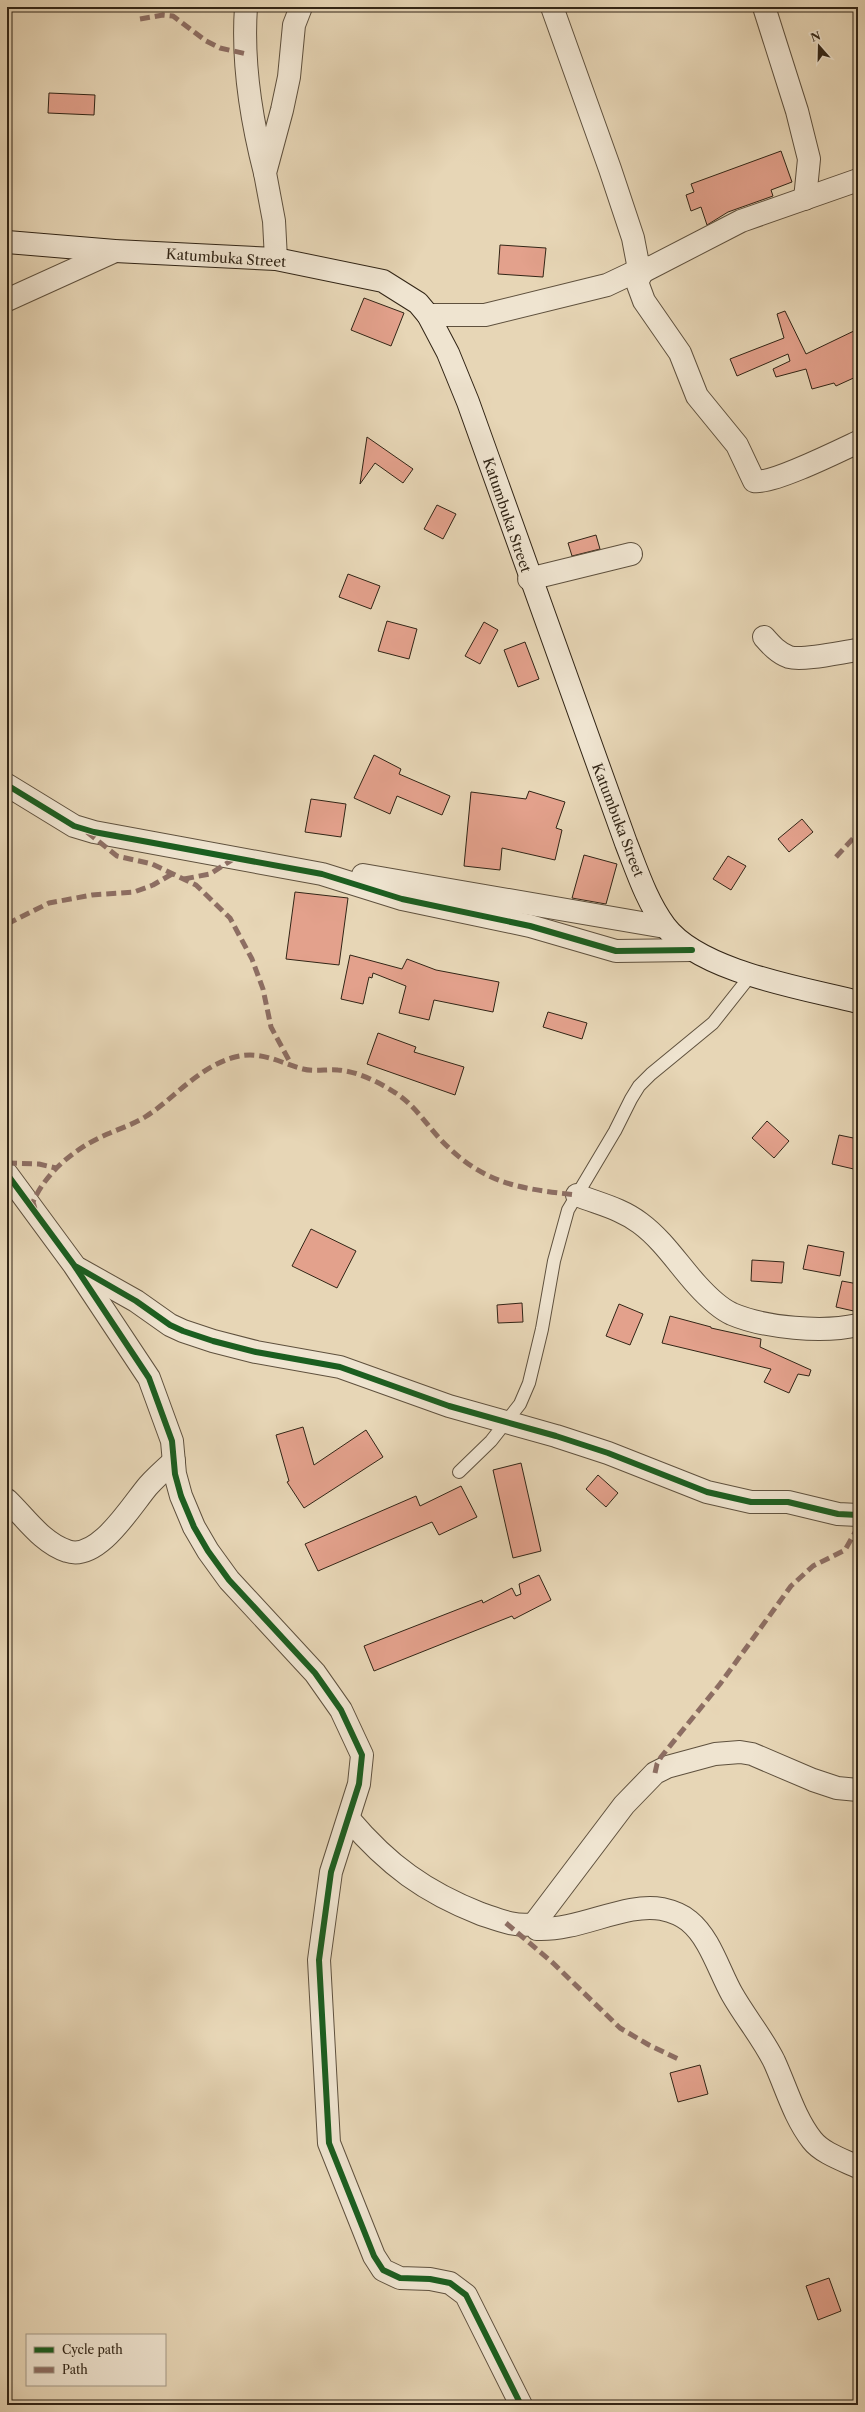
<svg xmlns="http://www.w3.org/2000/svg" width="865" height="2412" font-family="'Libre Caslon Text',serif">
  <rect width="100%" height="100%" fill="#e7d6b6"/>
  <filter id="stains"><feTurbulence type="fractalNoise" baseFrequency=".005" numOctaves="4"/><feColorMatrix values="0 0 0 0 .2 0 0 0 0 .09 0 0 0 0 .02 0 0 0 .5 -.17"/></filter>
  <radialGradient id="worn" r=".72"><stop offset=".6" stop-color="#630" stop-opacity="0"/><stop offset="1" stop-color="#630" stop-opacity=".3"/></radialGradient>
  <g fill="#e3a18c" stroke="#322516">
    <polygon points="49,93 95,95 94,115 48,113"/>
    <polygon points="781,151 792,182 771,190 773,196 728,212 707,225 701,207 691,211 686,195 694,192 691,184"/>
    <polygon points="500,245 546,248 543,277 498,274"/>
    <polygon points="364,298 404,313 391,346 351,330"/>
    <polygon points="785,311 806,354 858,329 858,376 836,386 834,383 812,389 806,369 776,377 773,369 790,361 788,354 737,376 730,359 784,338 777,314"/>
    <polygon points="367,437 413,469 403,483 375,463 360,484"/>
    <polygon points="437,505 456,514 443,539 424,529"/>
    <polygon points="596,535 600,549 572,556 568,543"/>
    <polygon points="348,574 380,586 371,609 339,597"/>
    <polygon points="387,621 417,629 409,659 378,651"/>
    <polygon points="484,622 498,630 480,664 465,656"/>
    <polygon points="525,642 539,679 518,687 504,650"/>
    <polygon points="374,755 401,769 399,774 450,796 442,815 397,796 390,814 354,798"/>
    <polygon points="529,791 565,802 556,828 562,830 555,860 502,848 500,870 464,866 471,792 526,799"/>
    <polygon points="311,799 346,804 341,837 305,832"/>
    <polygon points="802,819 813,832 789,852 778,839"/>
    <polygon points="584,855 617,864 606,904 572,898"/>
    <polygon points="728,856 746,866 731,890 713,879"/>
    <polygon points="295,892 348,898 339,965 286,959"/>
    <polygon points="350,955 402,969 407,959 436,970 499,982 493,1012 434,1000 429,1020 399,1013 406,986 373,973 372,978 369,977 363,1004 341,999"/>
    <polygon points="548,1012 587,1023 582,1039 543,1027"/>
    <polygon points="378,1033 416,1047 414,1052 464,1067 455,1095 367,1064"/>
    <polygon points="767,1121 789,1141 774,1158 752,1138"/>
    <polygon points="839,1135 858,1139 858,1170 832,1164"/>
    <polygon points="311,1229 356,1251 337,1288 292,1266"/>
    <polygon points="808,1245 844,1252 840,1276 803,1269"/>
    <polygon points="752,1260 784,1262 782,1283 751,1281"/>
    <polygon points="842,1281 858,1284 858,1312 836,1307"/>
    <polygon points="522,1303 523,1322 498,1323 497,1305"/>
    <polygon points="619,1304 643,1314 630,1345 606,1336"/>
    <polygon points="670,1316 711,1327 711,1328 761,1339 760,1347 811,1370 809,1376 798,1374 789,1393 764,1382 771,1369 662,1343"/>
    <polygon points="303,1427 314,1465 366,1430 383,1457 304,1508 287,1482 289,1481 276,1435"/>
    <polygon points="521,1463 541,1551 513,1558 493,1470"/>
    <polygon points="598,1475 618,1493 606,1507 586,1489"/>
    <polygon points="461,1486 477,1517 439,1535 432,1522 318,1571 305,1544 416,1496 420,1506"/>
    <polygon points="539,1575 551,1600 514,1619 512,1616 374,1671 364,1646 482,1600 483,1603 512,1588 516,1596 521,1594 519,1584"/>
    <polygon points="700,2065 708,2094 678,2102 670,2073"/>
    <polygon points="829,2278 841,2311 818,2320 806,2286"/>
  </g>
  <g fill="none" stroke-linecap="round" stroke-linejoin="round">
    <defs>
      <polyline id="lane" points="459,1472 491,1441 520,1404 529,1383 542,1329 554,1261 568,1210 615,1131 631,1099 639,1086 651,1074 713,1023 751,975"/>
      <g id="street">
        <path d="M246 7C242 63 251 119 265 173"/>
        <path d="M552 7 610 169 633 238 638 264 645 267 637 282 644 301 680 353 697 396 737 445 754 481C770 485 839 451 858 442"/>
        <polyline points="764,7 797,111 809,159 805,199"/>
        <polyline points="276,259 274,221 265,173 282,110 289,77 294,25 301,7"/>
        <polyline points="7,300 115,251"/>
        <polyline points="428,315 485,315 607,285 645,267 646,270 741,221 858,180"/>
        <polyline points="529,579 631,554"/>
        <path d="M764 637C771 645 778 653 789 657 803 661 842 652 858 650"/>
        <polyline points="7,785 74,826 94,832 322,874 402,899 530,926 616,951 692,950"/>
        <polyline points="363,875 665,927"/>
        <polyline points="7,1174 74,1265 149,1378 172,1441 175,1474 181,1496 194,1527 208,1551 229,1580 315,1673 341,1710 362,1755 359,1784 331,1872 319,1960 329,2143 374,2256 383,2270 400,2278 430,2279 450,2283 466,2295 521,2405"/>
        <path d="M577 1195C599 1204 620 1208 640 1223 663 1240 678 1264 697 1285 707 1296 719 1308 732 1314 765 1328 823 1333 858 1325"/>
        <polyline points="79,1269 136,1301 170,1325 183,1331 213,1341 256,1352 340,1367 449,1406 556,1436 608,1453 707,1492 751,1502 788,1502 838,1514 858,1515"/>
        <path d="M7 1500C25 1517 42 1543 67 1551 98 1562 131 1506 148 1486 156 1477 165 1469 174 1461"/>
        <path d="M349 1819C388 1865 425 1892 481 1914 499 1920 515 1927 534 1924L537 1929C580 1931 625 1902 662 1909 671 1911 682 1915 689 1921 710 1938 719 1971 732 1994 745 2017 762 2037 774 2061 786 2087 794 2117 812 2140 822 2153 843 2160 858 2167"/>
        <polyline points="534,1924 624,1805 655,1773 667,1767 715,1754 740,1752 752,1754 813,1780 837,1788 858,1790"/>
      </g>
      <path id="secondary" d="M7 242 115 251 276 259 383 281 418 303 428 315 448 353 468 402 626 843C637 871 647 902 665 926 700 972 803 988 858 1002"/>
    </defs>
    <use href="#lane" stroke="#5f513e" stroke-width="14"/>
    <use href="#street" stroke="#5f513e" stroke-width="24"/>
    <use href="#secondary" stroke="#322516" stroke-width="24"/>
    <use href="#lane" stroke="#efe4d0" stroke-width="12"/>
    <use href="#street" stroke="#efe4d0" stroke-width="22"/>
    <use href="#secondary" stroke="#efe4d0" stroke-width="22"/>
    <g stroke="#8d6e63" stroke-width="5" stroke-dasharray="10 5" stroke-linecap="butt">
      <polyline points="140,19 163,15 173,16 206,41 220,48 247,54"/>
      <polyline points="87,832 117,856 152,864 196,885 230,918 252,959 263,989 271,1027 291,1064"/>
      <polyline points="836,857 858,833"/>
      <polyline points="184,879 210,874 235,858"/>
      <polyline points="7,924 49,903 92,895 134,892 153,885 172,874"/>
      <polyline points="7,1163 39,1164 56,1168"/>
      <path d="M35 1209 33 1202C47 1170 78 1146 110 1133 121 1128 134 1124 145 1117 175 1098 198 1067 235 1057 261 1050 280 1063 303 1069 315 1072 326 1069 338 1070 356 1071 379 1082 394 1092 413 1103 426 1124 441 1140 483 1184 520 1189 577 1195"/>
      <polyline points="655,1773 657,1764 661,1757 720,1684 791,1586 813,1566 845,1550 858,1527"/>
      <polyline points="506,1923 553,1963 620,2028 649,2045 678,2059"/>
    </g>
    <defs>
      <g id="cycleway">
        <polyline points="7,785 74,826 94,832 322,874 402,899 530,926 616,951 692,950"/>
        <polyline points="7,1174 74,1265 149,1378 172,1441 175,1474 181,1496 194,1527 208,1551 229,1580 315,1673 341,1710 362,1755 359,1784 331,1872 319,1960 329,2143 374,2256 383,2270 400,2278 430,2279 450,2283 466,2295 521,2405"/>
        <polyline points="77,1267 136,1301 170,1325 183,1331 213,1341 256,1352 340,1367 449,1406 556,1436 608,1453 707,1492 751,1502 788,1502 838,1514 858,1515"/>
      </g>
    </defs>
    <use href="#cycleway" stroke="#efe4d0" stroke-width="8"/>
    <use href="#cycleway" stroke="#1b5e20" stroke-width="6"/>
  </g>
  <g text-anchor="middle" stroke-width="3" stroke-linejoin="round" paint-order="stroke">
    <g font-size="14" fill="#322516" stroke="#efe4d0">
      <text transform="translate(226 258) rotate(4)" y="5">Katumbuka Street</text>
      <text transform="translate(507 515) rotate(71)" y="5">Katumbuka Street</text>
      <text transform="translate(618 820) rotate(69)" y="5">Katumbuka Street</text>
    </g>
  </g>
  <rect width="865" height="2412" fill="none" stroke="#e7d6b6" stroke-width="24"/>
  <rect x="8" y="8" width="849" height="2396" fill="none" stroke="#322516" stroke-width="2"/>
  <rect x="12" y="12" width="841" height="2388" fill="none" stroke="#322516"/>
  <rect x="26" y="2334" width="140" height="52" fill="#efe4d0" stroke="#a39886"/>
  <rect x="34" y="2347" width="20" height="6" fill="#1b5e20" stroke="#a39886"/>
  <text x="62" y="2354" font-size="12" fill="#322516">Cycle path</text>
  <rect x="34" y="2367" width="20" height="6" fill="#8d6e63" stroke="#a39886"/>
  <text x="62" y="2374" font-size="12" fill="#322516">Path</text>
  <g transform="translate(819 46) rotate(340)" stroke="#efe4d0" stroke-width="3" paint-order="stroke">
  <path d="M0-3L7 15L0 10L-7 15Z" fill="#322516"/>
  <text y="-6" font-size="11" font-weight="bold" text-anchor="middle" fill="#322516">N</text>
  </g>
  <rect width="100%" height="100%" filter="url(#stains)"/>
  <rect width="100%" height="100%" fill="url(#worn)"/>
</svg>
